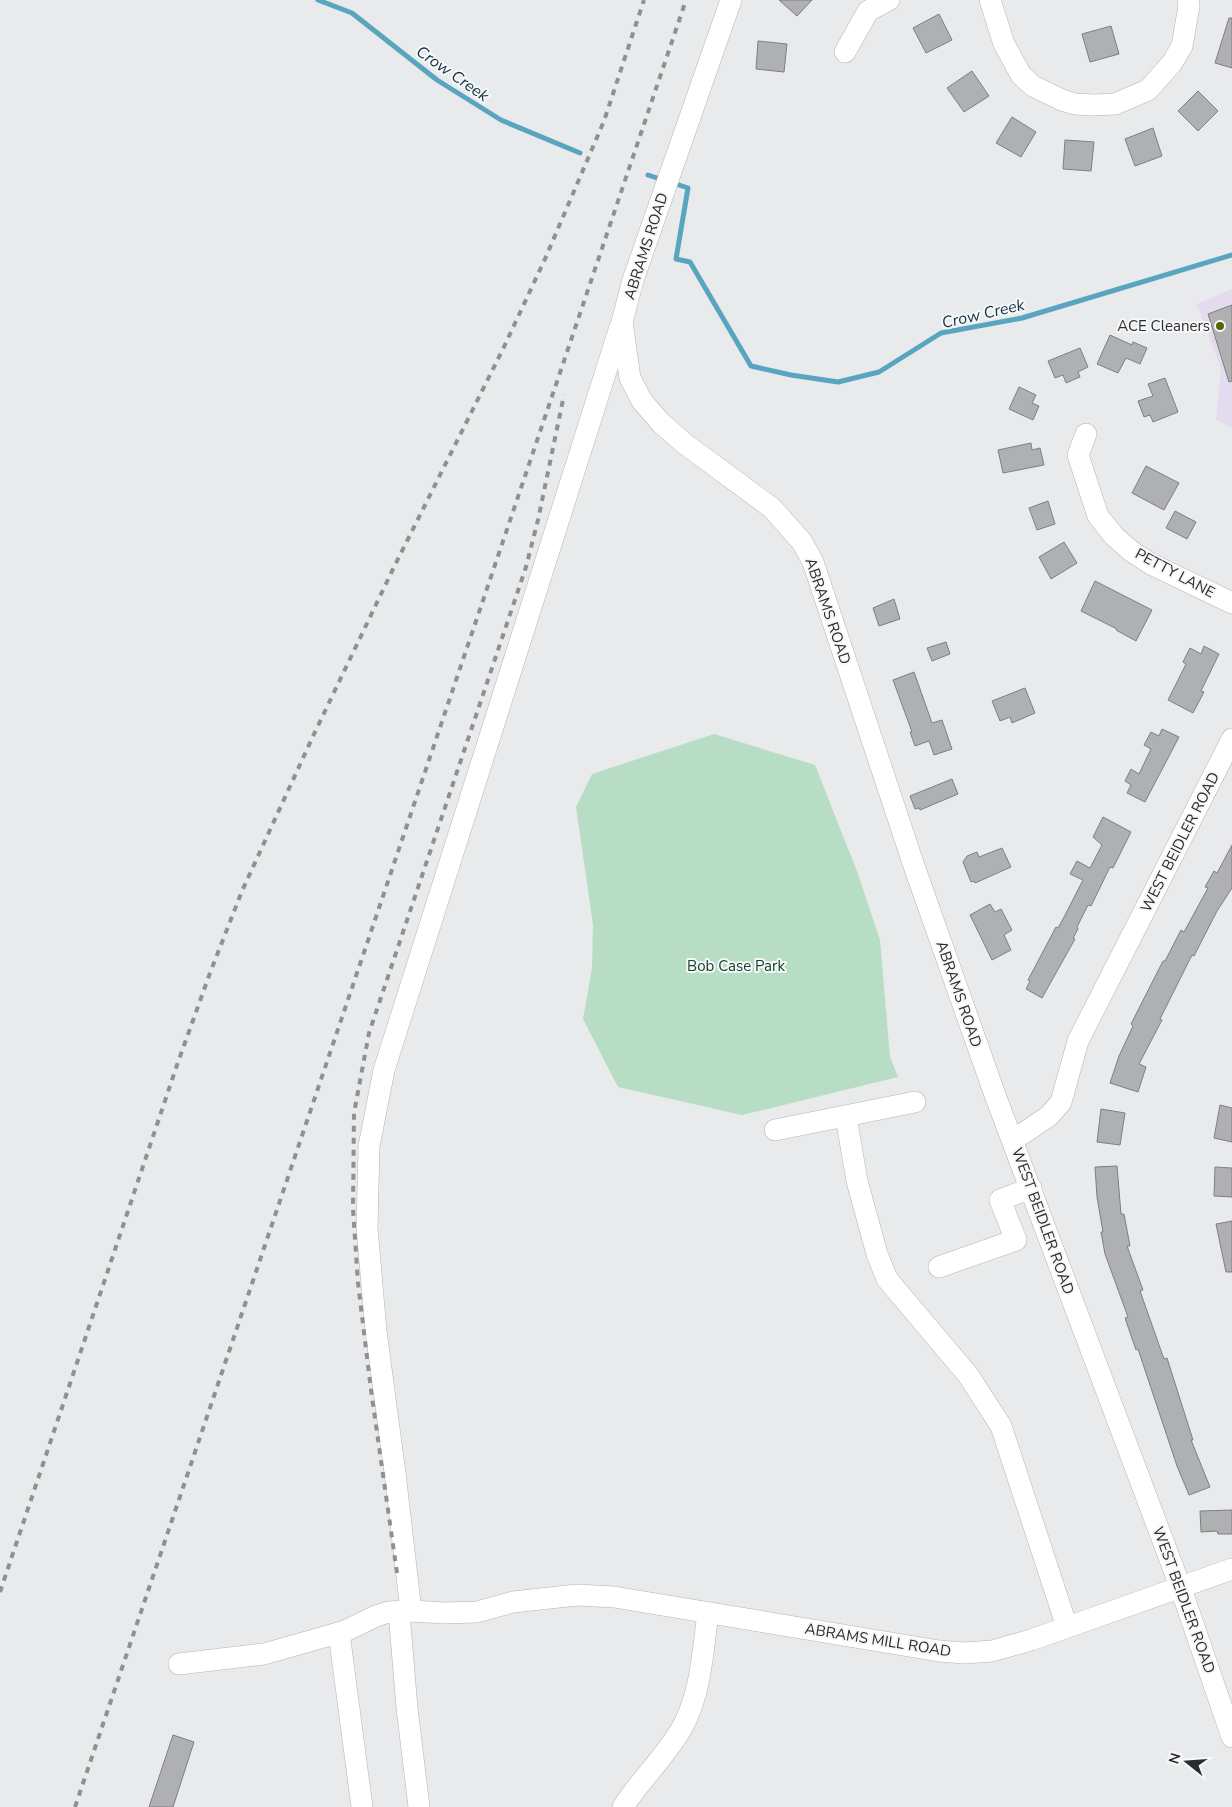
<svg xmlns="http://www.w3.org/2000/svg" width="1232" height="1807" font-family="'Nunito Sans',sans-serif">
  <rect width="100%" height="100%" fill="#e8eaeb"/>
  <polygon fill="#e4dbf0" points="1232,289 1232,428 1216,419 1221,369 1197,304"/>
  <polygon fill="#b7ddc5" points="714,734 815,765 858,874 880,940 890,1057 898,1077 742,1115 618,1087 583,1019 592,968 593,925 576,807 592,774"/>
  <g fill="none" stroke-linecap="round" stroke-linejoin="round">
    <g stroke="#59a5bf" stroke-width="5">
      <polyline points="318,0 352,13 437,80 501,120 580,153"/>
      <polyline points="648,175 663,180"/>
      <polyline points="673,183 688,188 676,259 690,262 751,366 791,375 838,382 879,372 941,333 1022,318 1232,255"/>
    </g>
  </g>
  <g fill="#afb0b1" stroke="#7e7f81">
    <polygon points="779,0 812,0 797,16"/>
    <polygon points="939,14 952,40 926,53 913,28"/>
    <polygon points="1229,18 1232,18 1232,68 1215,63"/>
    <polygon points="1111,26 1119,54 1090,62 1082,34"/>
    <polygon points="758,41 787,44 784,72 756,69"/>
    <polygon points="972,71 989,96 964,112 947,88"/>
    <polygon points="1198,91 1218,111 1198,131 1178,111"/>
    <polygon points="1012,117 1036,132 1021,157 996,143"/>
    <polygon points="1153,128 1162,156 1135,166 1125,139"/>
    <polygon points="1065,140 1094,142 1091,171 1063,169"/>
    <polygon points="1232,305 1232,381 1229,382 1208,314"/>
    <polygon points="1110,335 1132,345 1133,342 1147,348 1140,364 1126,358 1118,373 1097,364"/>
    <polygon points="1080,348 1088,367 1078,372 1080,377 1066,383 1063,375 1055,378 1048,361"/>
    <polygon points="1165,378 1178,412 1153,422 1150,415 1144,417 1138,401 1153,396 1148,384"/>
    <polygon points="1019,387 1036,395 1032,403 1039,406 1033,420 1009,409"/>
    <polygon points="1031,443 1032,450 1040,448 1044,465 1003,473 998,450"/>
    <polygon points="1146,466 1179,483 1164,510 1132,493"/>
    <polygon points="1048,501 1055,524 1037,530 1029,508"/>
    <polygon points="1175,511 1196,522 1187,539 1166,528"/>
    <polygon points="1064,542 1077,563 1051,579 1039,557"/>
    <polygon points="1095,581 1152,610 1136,641 1116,630 1117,629 1081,611"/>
    <polygon points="894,599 900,619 879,626 873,608"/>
    <polygon points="946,642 950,654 932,661 927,648"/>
    <polygon points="1204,646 1219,654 1201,691 1204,692 1193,713 1168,700 1186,664 1183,662 1190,648 1201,654"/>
    <polygon points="914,672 932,723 942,720 952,749 934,755 929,741 915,746 910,732 912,732 893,680"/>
    <polygon points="1025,688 1035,713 1012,723 1010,717 1000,721 992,701"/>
    <polygon points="1162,729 1179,737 1145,802 1127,793 1131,785 1125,781 1131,769 1139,774 1151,749 1144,745 1151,732 1159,736"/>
    <polygon points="952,779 958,794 920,810 919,808 915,809 910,796"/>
    <polygon points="1103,817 1131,832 1113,868 1110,867 1091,906 1088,905 1077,927 1078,929 1073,938 1075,939 1042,998 1026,989 1030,981 1028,980 1056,927 1058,928 1063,919 1083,880 1070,874 1077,861 1090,868 1102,845 1093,837"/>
    <polygon points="1232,845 1232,888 1217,911 1194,956 1192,955 1160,1019 1162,1020 1139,1064 1146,1067 1138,1092 1110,1083 1119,1056 1133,1026 1131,1024 1163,961 1165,961 1181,930 1184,932 1208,888 1205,887 1214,871 1217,873"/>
    <polygon points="1002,848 1011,867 975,883 974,881 971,882 963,862 967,856 977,852 979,857"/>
    <polygon points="990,904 995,912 1001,909 1012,930 1004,935 1011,950 992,960 970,915"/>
    <polygon points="1220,1105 1232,1108 1232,1142 1214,1138"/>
    <polygon points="1101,1109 1125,1113 1120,1145 1097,1142"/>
    <polygon points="1117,1166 1121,1214 1124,1214 1130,1246 1127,1246 1143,1290 1140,1291 1164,1359 1167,1358 1193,1440 1191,1440 1210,1487 1189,1495 1177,1466 1138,1349 1136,1350 1125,1318 1128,1317 1105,1254 1101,1232 1103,1232 1097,1197 1095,1167"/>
    <polygon points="1215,1167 1232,1168 1232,1197 1214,1196"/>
    <polygon points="1232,1221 1232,1272 1226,1272 1216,1224"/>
    <polygon points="1232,1510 1232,1534 1218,1534 1217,1531 1201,1532 1200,1511"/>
    <polygon points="173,1735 194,1742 173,1807 149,1807"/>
  </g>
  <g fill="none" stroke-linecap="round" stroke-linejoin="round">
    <defs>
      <g id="minor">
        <polyline points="731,0 633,280 622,322 630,378 642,401 661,423 685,444 772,508 802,542 813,562 914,866 995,1095 1180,1586 1232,1737"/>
        <polyline points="990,0 1004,44 1021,75 1033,86 1062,100 1075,104 1094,105 1115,104 1148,90 1172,63 1182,46 1189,6 1188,0"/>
        <polyline points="845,52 868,11 889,0"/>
        <polyline points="1086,434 1078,455 1098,516 1114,536 1131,551 1151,564 1232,603"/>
        <polyline points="846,1117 857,1181 877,1254 887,1279 968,1375 1001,1426 1067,1627"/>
        <polyline points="775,1130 915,1102"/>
        <polyline points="1013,1140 1049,1116 1061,1102 1078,1041 1232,739"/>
        <polyline points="939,1267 1016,1240 1000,1200 1031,1188"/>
        <polyline points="411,1611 395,1473 376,1331 367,1228 369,1146 384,1070 620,327"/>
        <polyline points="399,1612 407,1708 419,1807"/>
        <polyline points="339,1633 362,1807"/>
        <polyline points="179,1664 264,1654 345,1631 376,1616 389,1612 411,1611 445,1613 477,1612 513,1602 577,1595 614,1597 939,1651 965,1653 992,1651 1031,1640 1232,1569"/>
        <path d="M623 1807C641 1779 667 1755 683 1726 701 1692 703 1650 708 1613"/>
      </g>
    </defs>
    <use href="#minor" stroke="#b3b4b6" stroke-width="22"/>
    <use href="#minor" stroke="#fff" stroke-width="21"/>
    <g stroke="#8e9091" stroke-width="4" stroke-dasharray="6 6" stroke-linecap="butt">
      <polyline points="397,1573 371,1390 358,1283 353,1209 354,1113 369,1033 526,567 538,520 564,395"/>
      <polyline points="0,1592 177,1065 210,973 242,891 314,734 394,567 503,349 545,259 604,121 644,0"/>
      <polyline points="75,1807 686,0"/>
    </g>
  </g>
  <circle fill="#5a6302" stroke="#f6f7f9" stroke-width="2" cx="1220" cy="326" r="5"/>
  <g text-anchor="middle" stroke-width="4" stroke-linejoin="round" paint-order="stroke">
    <g font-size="15" fill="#2a2b2c" stroke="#f6f7f9">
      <text transform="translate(646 246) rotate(-72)" y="5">ABRAMS ROAD</text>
      <text transform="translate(1175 573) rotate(28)" y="5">PETTY LANE</text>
      <text transform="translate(828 611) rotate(71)" y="5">ABRAMS ROAD</text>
      <text transform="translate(1180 842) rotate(-63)" y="5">WEST BEIDLER ROAD</text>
      <text transform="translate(959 994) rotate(71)" y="5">ABRAMS ROAD</text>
      <text transform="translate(1043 1221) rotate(70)" y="5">WEST BEIDLER ROAD</text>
      <text transform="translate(1184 1600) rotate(70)" y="5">WEST BEIDLER ROAD</text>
      <text transform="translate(878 1640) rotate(9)" y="5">ABRAMS MILL ROAD</text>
    </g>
    <g font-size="15" fill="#2a2b2c" stroke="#f6f7f9" text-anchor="end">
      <text x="1210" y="331">ACE Cleaners</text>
    </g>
    <g font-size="15" fill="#104229" stroke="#f6f7f9">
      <text x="736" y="971">Bob Case Park</text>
    </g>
    <g font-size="16" font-style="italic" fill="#103440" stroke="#f6f7f9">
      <text transform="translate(453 73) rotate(35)" y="6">Crow Creek</text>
      <text transform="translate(983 313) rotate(-13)" y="6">Crow Creek</text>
    </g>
  </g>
  <g transform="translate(1187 1762) rotate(287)" stroke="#f6f7f9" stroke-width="4" paint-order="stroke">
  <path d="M0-4L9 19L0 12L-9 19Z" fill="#2a2b2c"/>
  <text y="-8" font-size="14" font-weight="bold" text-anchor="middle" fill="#2a2b2c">N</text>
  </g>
</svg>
